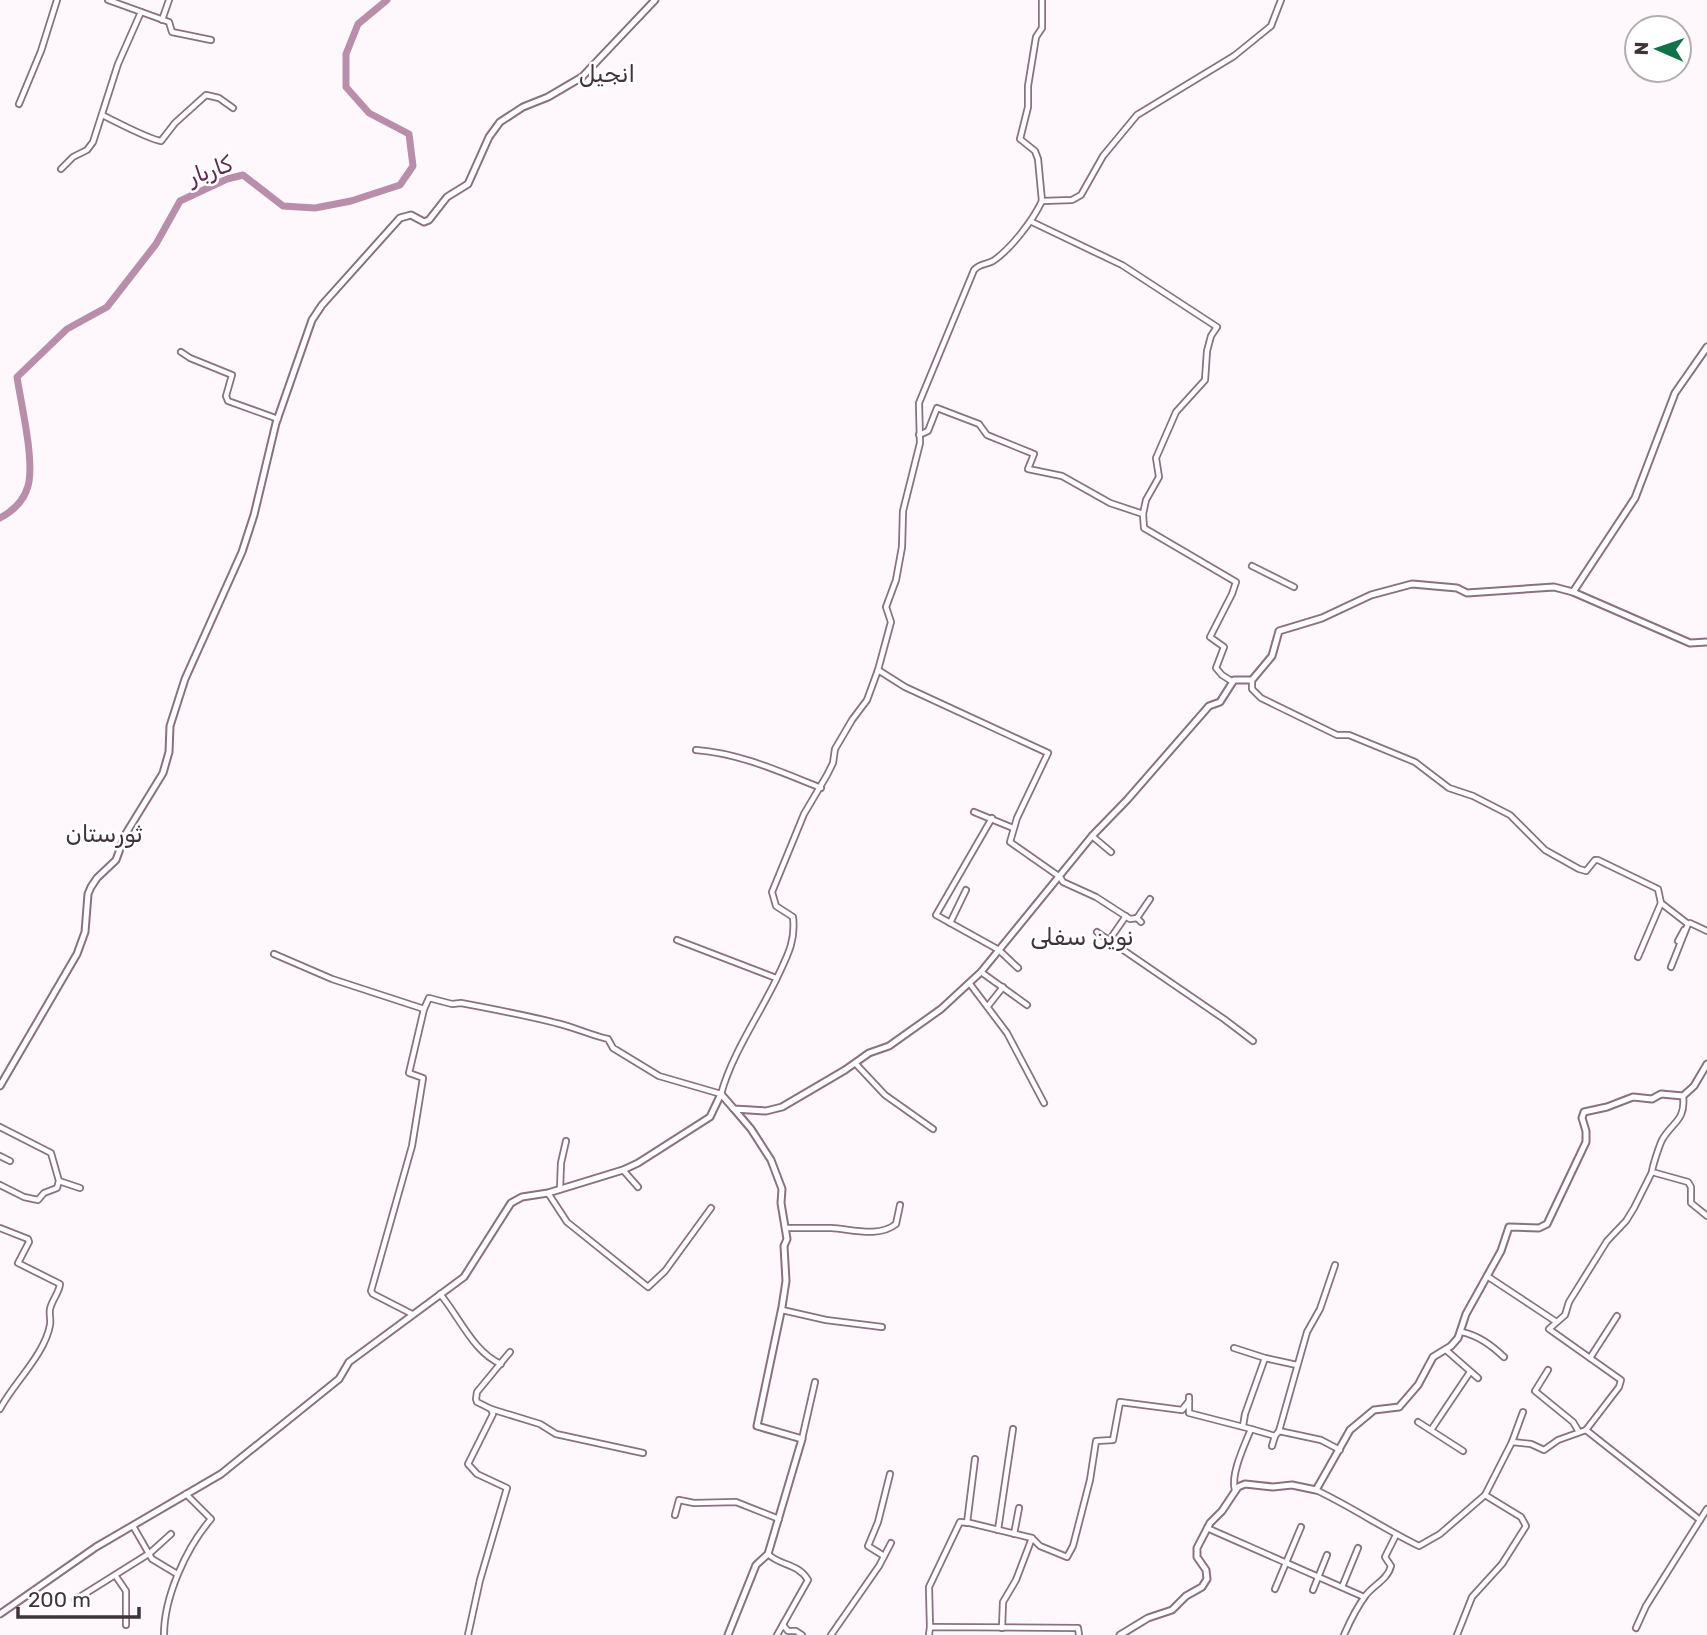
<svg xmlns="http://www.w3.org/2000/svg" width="1707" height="1635" font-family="Rubik,Cairo,sans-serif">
  <rect width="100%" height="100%" fill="#fef8fc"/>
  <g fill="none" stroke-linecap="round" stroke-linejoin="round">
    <path stroke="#b88eab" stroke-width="7" d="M0 518C13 511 24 501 28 486 35 461 21 404 17 377L67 329 107 307 156 244 180 201 227 179 243 175 283 206 315 208 351 201 400 185 413 166 409 134 369 113 346 87V54L358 24 387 0"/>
    <defs>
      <g id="minor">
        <polyline points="108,0 169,22 172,32 211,40"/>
        <polyline points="162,20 169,0"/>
        <polyline points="19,104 41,51 57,0"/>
        <path d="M102 115C117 122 148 139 161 141L175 123 206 95 219 98 233 108"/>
        <polyline points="61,169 73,157 87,150 93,142 118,64 141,12"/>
        <polyline points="1042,201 1038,159 1035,151 1020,139 1028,107 1028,86 1036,37 1042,28 1042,0"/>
        <polyline points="1032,222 1122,265 1217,327 1211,336 1207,351 1205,380 1176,412 1156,458 1159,477 1146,500 1143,514 1144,528 1236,582 1232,594 1210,637 1224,647 1216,668 1222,675 1233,682"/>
        <polyline points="181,352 190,358 232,375 226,396 228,401 278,419"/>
        <polyline points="919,435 928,431 937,408 979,424 987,435 1034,454 1028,469 1062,476 1110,503 1143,514"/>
        <polyline points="1252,566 1294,587"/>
        <polyline points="878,670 905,687 1048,753 1017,818 1010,842 1060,877 1063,882 1096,897 1130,919 1137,918 1141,922"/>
        <polyline points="1252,680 1252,689 1261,698 1337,735 1349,735 1415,762 1449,788 1473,796 1510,815 1545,850 1579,869 1586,871 1595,860 1598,860 1658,889 1661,903 1688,924 1690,923 1707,931"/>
        <path d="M696 750C739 753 781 772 821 788"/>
        <polyline points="974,812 1013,828"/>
        <polyline points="992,818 936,915 999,950 1018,968"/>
        <polyline points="1092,836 1111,852"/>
        <polyline points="1137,918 1150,899"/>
        <polyline points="950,923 966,890"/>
        <polyline points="1097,932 1224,1019 1253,1041"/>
        <polyline points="1110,939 1126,916"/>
        <polyline points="677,940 776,978"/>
        <polyline points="1678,941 1684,930"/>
        <path d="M274 954 332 979 424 1009 429 998 452 1004 461 1003C493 1009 525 1015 556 1023 574 1027 590 1035 608 1039L613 1048 659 1076 721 1094C732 1054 758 1017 776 980 786 958 796 943 793 917L776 906 772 892 804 814 827 775 833 763 835 749 852 720 867 700 878 670 891 622 886 607 896 580 902 547 903 511 920 443 919 403 974 270C980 263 986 265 993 261 1011 249 1033 220 1042 201L1072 200 1081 195 1103 156 1137 115 1234 56 1271 26 1281 0"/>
        <polyline points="1638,957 1661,903"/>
        <polyline points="1671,967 1688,924"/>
        <polyline points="981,972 1027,1005"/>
        <polyline points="970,984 1007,1033 1044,1103"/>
        <polyline points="988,1006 1003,987"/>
        <polyline points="855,1063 885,1095 933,1129"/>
        <path d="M1683 1096C1686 1121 1672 1122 1662 1140 1660 1144 1652 1167 1652 1172L1688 1182 1691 1187V1203L1707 1216"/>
        <polyline points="0,1127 51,1153 59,1181 80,1188"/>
        <polyline points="0,1156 10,1161"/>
        <polyline points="623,1170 638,1187"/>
        <polyline points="0,1185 24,1197 38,1200 44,1193 57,1188 59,1181"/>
        <polyline points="560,1189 561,1163 566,1141"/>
        <polyline points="548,1193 567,1222 648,1287 665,1271 711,1208"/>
        <path d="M0 1228 28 1239 29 1242 18 1263 60 1284C59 1293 52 1300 50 1309 49 1314 51 1320 50 1325 45 1354 13 1384 0 1409"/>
        <path d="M785 1228C800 1228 815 1228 831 1228 851 1229 879 1238 896 1224L900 1205"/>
        <polyline points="1487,1276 1555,1321"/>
        <path d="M440 1294C459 1316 473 1352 501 1364"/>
        <polyline points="782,1310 826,1320 882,1327"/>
        <polyline points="412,1314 373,1294 371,1291 412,1146 423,1078 409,1073 424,1009"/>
        <path d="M1462 1332C1479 1336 1491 1345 1504 1357"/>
        <polyline points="1234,1348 1265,1358 1297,1365"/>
        <polyline points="1446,1350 1478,1378"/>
        <polyline points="1590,1358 1617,1316"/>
        <polyline points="1548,1370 1535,1391 1573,1422 1579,1432"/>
        <path d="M1189 1397V1413L1251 1429C1245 1444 1230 1475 1235 1490"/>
        <polyline points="491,1409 540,1424 556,1434 643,1453"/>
        <polyline points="1418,1422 1463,1451"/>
        <polyline points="1243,1426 1245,1414 1265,1358"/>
        <polyline points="1251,1429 1275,1436 1279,1431 1321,1440 1340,1450"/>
        <polyline points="1431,1430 1470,1372"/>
        <polyline points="1586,1430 1700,1520"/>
        <polyline points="1279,1431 1307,1332 1320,1309 1335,1265"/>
        <polyline points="802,1439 815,1382"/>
        <polyline points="1512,1442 1531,1444 1544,1450 1558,1440 1586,1430 1619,1387 1621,1380 1549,1329 1565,1315 1569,1302 1607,1241 1626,1221 1634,1208 1652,1172"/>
        <polyline points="1272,1446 1275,1436"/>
        <path d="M1316 1490C1352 1507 1384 1529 1419 1546L1440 1534 1485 1495 1512 1442 1523 1412"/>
        <polyline points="675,1515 679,1500 694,1503 736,1502 779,1519"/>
        <polyline points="967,1523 975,1459"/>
        <polyline points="133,1526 152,1559 177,1574"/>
        <polyline points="1207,1528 1364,1597"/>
        <polyline points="998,1530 1013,1429"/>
        <polyline points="1014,1534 1019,1508"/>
        <path d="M768 1554C780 1566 798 1563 808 1580L777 1635"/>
        <polyline points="884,1556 868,1546 878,1522 890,1474"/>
        <polyline points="115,1575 126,1591 126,1625"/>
        <polyline points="1342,1587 1358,1548"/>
        <polyline points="1275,1589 1301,1527"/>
        <polyline points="1313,1590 1327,1555"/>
        <polyline points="75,1600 150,1553 171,1534"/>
        <polyline points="783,1625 788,1631 796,1631 802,1635"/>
        <polyline points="930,1627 929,1587 960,1522 970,1523 1032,1538 1040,1546 1067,1557 1073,1546 1090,1480 1096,1441 1113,1440 1120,1402 1182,1410 1189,1401"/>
        <polyline points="1002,1628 1003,1602 1016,1580 1032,1538"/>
        <polyline points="1636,1628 1646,1606 1707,1509"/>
        <path d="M164 1635C164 1597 186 1548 211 1519L186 1494"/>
        <polyline points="468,1635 480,1580 507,1488 477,1474 468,1464 493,1414 491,1409 477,1402 476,1399 477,1392 510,1352"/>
        <polyline points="831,1635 879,1566 891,1543"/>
        <polyline points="929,1635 930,1627 1078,1628 1079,1635"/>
        <path d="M1344 1635C1350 1621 1357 1607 1366 1595 1374 1585 1388 1579 1391 1566L1385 1557 1396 1535"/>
        <polyline points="1457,1635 1472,1597 1502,1564 1526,1526 1521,1517 1485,1495"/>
      </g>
      <g id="tertiary">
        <polyline points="1573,592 1635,498 1675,393 1707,347"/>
        <polyline points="0,1086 77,954 85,932 88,894 91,887 97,878 116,860 125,835 163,773 169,752 170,726 185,679 242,552 254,515 276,423 312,320 322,305 400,218 411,215 424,222 429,220 447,197 468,184 489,137 500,122 523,107 548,97 582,77 655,0"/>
        <polyline points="0,1614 96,1547 221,1474 339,1379 349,1362 464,1277 511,1203 522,1197 548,1193 623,1170 638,1163 710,1117 721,1094 734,1109 766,1111 782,1107 845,1070 869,1053 889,1046 941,1009 981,972 1092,836 1127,800 1209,706 1220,702 1234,680 1252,680 1272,656 1279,631 1322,618 1371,595 1412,584 1457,588 1467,593 1554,587 1573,592 1690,643 1707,642"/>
        <polyline points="728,1635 756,1565 768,1554 802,1439 757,1426 782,1307 786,1281 784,1246 787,1239 781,1203 782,1189 771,1160 751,1129 734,1109"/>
        <polyline points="1120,1635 1148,1618 1172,1610 1186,1596 1202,1587 1207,1579 1206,1570 1197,1557 1197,1548 1210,1523 1222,1511 1238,1487 1245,1484 1273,1487 1292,1485 1316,1490 1350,1430 1374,1410 1399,1407 1418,1385 1433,1357 1451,1346 1458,1338 1466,1314 1501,1251 1509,1227 1539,1228 1547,1224 1586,1142 1586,1131 1582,1118 1584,1112 1607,1107 1633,1097 1652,1099 1661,1094 1683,1096 1694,1086 1707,1064"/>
      </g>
    </defs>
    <use href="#minor" stroke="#8a7081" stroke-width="8"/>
    <use href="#tertiary" stroke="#8a7081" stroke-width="9"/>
    <use href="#minor" stroke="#fff" stroke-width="4.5"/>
    <use href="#tertiary" stroke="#fff" stroke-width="5"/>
  </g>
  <g text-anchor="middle" stroke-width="5" stroke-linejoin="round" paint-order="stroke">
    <g font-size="23" font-style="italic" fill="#612c53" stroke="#fff">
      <text transform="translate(210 170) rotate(-19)" y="8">کاربار</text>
    </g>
    <g font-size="24" fill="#3f343c" stroke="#fff">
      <text x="607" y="82">انجيل</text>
      <text x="104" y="842">ثورستان</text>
      <text x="1082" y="945">نوین سفلى</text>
    </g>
  </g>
  <g transform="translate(1658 49) rotate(272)"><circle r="33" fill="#ffffff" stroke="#b2aeb1" stroke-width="2"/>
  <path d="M0-5L12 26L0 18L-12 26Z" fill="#127349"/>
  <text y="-10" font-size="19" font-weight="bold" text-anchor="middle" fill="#3f343c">N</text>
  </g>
  <path d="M18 1607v10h121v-10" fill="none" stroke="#3f343c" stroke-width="3.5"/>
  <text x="28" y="1607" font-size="21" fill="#3f343c" stroke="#ffffff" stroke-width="5" paint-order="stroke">200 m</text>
</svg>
